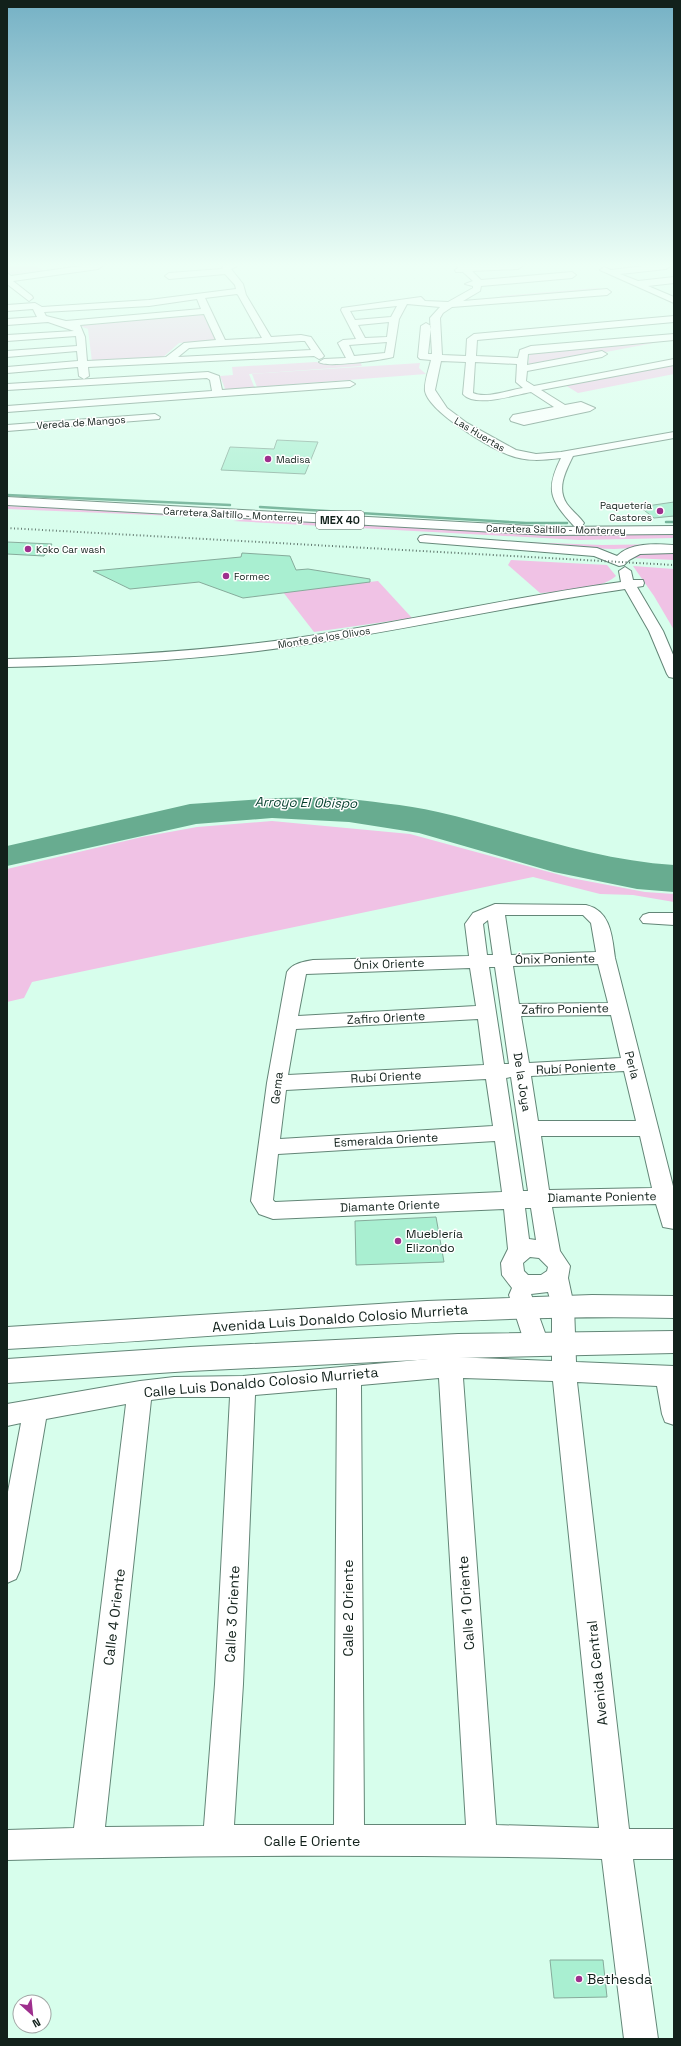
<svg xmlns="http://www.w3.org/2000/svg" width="681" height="2046" font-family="'Space Grotesk',sans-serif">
  <rect width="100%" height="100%" fill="#d7feec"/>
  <g fill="#f0c2e5">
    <polygon points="7,266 37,266 44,271 13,275 7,272"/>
    <polygon points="598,288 605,291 497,300 501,296"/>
    <polygon points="203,314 217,340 179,343 161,359 92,362 88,329 75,324"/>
    <polygon points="674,339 528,367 530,351"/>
    <path d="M359 360 362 366 249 374 255 389 226 391 220 376 233 375 232 367 316 362C331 365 345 365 359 360Z"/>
    <polygon points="420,363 419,368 426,374 257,387 252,374"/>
    <polygon points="674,364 674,374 578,393 565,385"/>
    <polygon points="7,506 231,516 224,518 7,509"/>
    <polygon points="252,518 588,534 674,533 674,538 579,540 233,521"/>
    <polygon points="464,540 602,545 674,544 674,546 614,549 580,548"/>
    <polygon points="674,551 674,560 632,558 640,553"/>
    <path d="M511 560 607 565 616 576C600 590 561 592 540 593L508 565Z"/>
    <polygon points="633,566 674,569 674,630 654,596"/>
    <polygon points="378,581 412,618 314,632 283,592"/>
    <polygon points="272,821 410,834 571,878 645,892 674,894 674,902 633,895 600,894 533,877 32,982 24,998 7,1002 7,869 142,837 197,827"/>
  </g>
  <path fill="#68ac90" d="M335 797C369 802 404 804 438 812 516 830 593 860 674 865V892L637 889 554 872 419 833 349 822 272 818 196 824 7 866V846L190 804 277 798Z"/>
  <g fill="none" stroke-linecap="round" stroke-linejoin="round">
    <g stroke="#68ac90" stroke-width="2.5">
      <polyline points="7,495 230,505"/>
      <polyline points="260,507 526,523 567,523"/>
      <polyline points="666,522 674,522"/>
    </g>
  </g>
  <g fill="#a9efd1" stroke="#86ab9b">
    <polygon points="277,440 318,442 305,474 221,470 230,447 274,449"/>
    <polygon points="674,502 674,516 654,518 640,507"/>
    <polygon points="7,542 52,544 44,556 7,554"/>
    <polygon points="242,553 290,556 296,570 308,569 370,579 370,582 243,598 199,582 130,589 93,571 241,557"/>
    <polygon points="436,1217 444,1262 356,1265 355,1221"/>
    <polygon points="550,1960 603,1960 607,1997 554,1998"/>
  </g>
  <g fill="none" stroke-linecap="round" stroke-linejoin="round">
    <defs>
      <g id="minor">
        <polygon points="81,266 102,266 98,269 13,281 32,296 33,298 29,301 7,284 7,273 11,276"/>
        <path d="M223 266H237L231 269 243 284 246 295 271 337 301 335 311 337 324 356 322 358 319 359 314 356 88 367 89 376 84 379 79 376 78 367 7 373V367L78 361 77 351 7 357V351L77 346 76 336 7 341V335L74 331 48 322 7 325V319L37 317 33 309 7 311V305L35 303 42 307 149 300 236 289 235 285 225 274 169 279 165 276 169 273 222 269ZM237 294 238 295 262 338 225 340 205 298ZM197 299 201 309 66 321 46 316 44 312 149 306ZM204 314 216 340 184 343 166 357 87 361 85 337 80 325ZM301 341H305L311 350 178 357 189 348Z"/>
        <path d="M457 266H522L518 269 472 271 481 280 572 272 576 275 572 278 481 286 480 291 463 301 607 289 611 292 607 295 452 307 443 313 440 318 442 355 466 356 467 339 474 334 674 316V322L477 340 476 356 518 358 520 350 531 346 674 334V340L528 354 527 365 602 351 607 354 602 357 527 371 526 381 534 386 674 359V365L541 390 565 405 581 402 595 408 590 411 524 425 511 421 510 419 513 415 554 407 531 392C514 395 475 408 463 394L466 362 441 361 435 390 447 408 467 423 516 450 536 454 561 452 674 432V438L573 456C566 471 556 488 567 504 572 511 579 516 584 523L582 526H574C550 500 545 490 561 458 544 460 526 462 509 455 490 448 429 412 425 391 424 382 429 369 431 360L420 359 418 357 421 326 426 323 431 326 428 354H432L430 318 440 307 407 304 399 319 393 357C382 360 325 368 319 362L324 359 346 358 338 343 343 340 356 339 341 310 342 308 421 297 425 301 448 302 473 288V286L465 284 473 281 463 272H456L455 270 458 268ZM397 306 391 317 355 320 350 311ZM389 322 387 337 365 338 358 325ZM387 342 385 353 354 356 349 345ZM475 362 517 364 516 382 523 388C509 390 486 399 473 393Z"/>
        <polygon points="644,266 670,266 666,269 620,274 638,281 674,277 674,283 648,286 674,297 674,303 600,270 604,267 611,270"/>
        <polygon points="208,372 219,376 222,390 350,381 355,384 350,387 7,412 7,406 212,391 210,380 207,378 7,390 7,384"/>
        <polygon points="155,414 160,417 159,419 7,431 7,425"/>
        <path d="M625 567 631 571 633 580H643L644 583 643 586 637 587 663 631 674 657V678L669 677 667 674 649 631 625 589C514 605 405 630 295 646 199 660 103 665 7 667V659C103 657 200 652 296 638 405 622 512 597 621 582L619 571Z"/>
        <path d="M495 904 586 905C611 911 612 936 615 958L674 1190V1229L663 1227 656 1204 552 1207 560 1251 570 1266 568 1278 574 1306 576 1362 674 1366V1425L665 1422 662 1414 657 1386 577 1382 629 1829H674V1859H633L658 2039H624L602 1859C403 1854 206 1855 7 1860V1830L74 1828 126 1404 46 1419 20 1570 16 1579 7 1583V1497L21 1423 7 1426V1404L140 1381 174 1377 243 1376 450 1357 552 1361V1306L548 1292 531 1294 549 1344 545 1351 537 1354 529 1351 525 1344 509 1295 512 1288 502 1275 501 1263 508 1249 504 1209 273 1219 259 1214 251 1201 267 1083 287 972C293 963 303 962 313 960L469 956 465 924 473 913ZM505 915H583L591 923 596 952 511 955ZM488 920 493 955H487L483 924ZM598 964 608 1003 519 1004 513 966ZM489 967H495L509 1064H504ZM470 968 476 1006 298 1016 306 974ZM611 1015 621 1058 529 1063 521 1016ZM478 1019 484 1065 288 1075 296 1029ZM624 1071 636 1121H538L531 1076ZM511 1077 528 1191H523L506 1078ZM486 1079 493 1126 280 1139 286 1090ZM541 1136H640L652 1188 549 1190ZM495 1141 502 1192 275 1202 273 1200 278 1154ZM525 1208H531L536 1240 529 1239ZM530 1257 539 1258 548 1267 547 1271 541 1275H528L524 1271 523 1263ZM439 1378 466 1825H364L361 1385ZM463 1378 553 1381 599 1828 496 1825ZM337 1388 334 1825H234L243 1684 255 1395ZM174 1397H230L215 1684 204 1826 105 1827 151 1400Z"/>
        <polygon points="649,913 674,913 674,925 643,923 640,919 643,915"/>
      </g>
      <g id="major">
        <polygon points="7,497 549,527 674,526 674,534 549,535 7,505"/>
        <path d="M425 535 597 548 617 556C631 542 656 544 674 545V553L640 554 629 560 624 565 619 566 594 556 420 542 418 539 420 536Z"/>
        <path d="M592 1295 674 1296V1318C452 1313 228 1337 7 1349V1327L427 1301Z"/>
        <polygon points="674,1331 674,1353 458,1358 190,1371 7,1383 7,1359 190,1347 458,1334"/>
      </g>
    </defs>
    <use href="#minor" stroke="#638677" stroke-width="2"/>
    <use href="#major" stroke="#638677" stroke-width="2"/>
    <use href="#minor" fill="#fff" fill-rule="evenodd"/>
    <use href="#major" fill="#fff" fill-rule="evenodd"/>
    <polyline stroke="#5b7369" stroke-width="2" stroke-dasharray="1 2.5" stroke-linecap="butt" points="7,528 674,565"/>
  </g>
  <linearGradient id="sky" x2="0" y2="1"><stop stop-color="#75b1c5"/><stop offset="0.48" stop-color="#edfff6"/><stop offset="1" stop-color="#edfff6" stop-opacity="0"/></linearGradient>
  <rect width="681" height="552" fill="url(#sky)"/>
  <g fill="#9e2f8d" stroke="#fff" stroke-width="1.5">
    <circle cx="268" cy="459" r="4"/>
    <circle cx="660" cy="511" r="4"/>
    <circle cx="28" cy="549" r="4"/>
    <circle cx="226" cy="576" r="4"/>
    <circle cx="398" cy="1241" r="4"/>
    <circle cx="579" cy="1979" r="4"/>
  </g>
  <g text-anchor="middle" stroke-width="3" stroke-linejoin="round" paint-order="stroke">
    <g font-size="10" fill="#12211b" stroke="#fff">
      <text transform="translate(81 422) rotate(-4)" y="4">Vereda de Mangos</text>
      <text transform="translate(480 434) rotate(31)" y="4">Las Huertas</text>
      <text transform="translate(233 514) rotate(3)" y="4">Carretera Saltillo - Monterrey</text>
      <text transform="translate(556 529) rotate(1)" y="4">Carretera Saltillo - Monterrey</text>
      <text transform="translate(324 637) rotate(-9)" y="4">Monte de los Olivos</text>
    </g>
    <g font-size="10" fill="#12211b" stroke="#fff" text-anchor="start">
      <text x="276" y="463">Madisa</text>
      <text x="652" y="509" text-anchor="end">Paquetería<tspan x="652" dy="12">Castores</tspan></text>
      <text x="36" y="553">Koko Car wash</text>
      <text x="234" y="580">Formec</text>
    </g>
    <rect fill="#fff" stroke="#59645f" stroke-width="1" x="316" y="511" width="48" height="18" rx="3"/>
    <g font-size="11" font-weight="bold" fill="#12211b">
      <text x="340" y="524">MEX 40</text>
    </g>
    <g font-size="12" fill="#12211b" stroke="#fff">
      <text transform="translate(555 959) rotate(-1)" y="4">Ónix Poniente</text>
      <text transform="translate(389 964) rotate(-2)" y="4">Ónix Oriente</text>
      <text transform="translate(565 1009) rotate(-1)" y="4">Zafiro Poniente</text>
      <text transform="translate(386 1018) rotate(-3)" y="4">Zafiro Oriente</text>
      <text transform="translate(632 1065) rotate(76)" y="4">Perla</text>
      <text transform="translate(576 1068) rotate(-3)" y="4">Rubí Poniente</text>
      <text transform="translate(386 1077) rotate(-3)" y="4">Rubí Oriente</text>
      <text transform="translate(522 1082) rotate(81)" y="4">De la Joya</text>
      <text transform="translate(277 1088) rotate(-83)" y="4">Gema</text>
      <text transform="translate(386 1140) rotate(-3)" y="4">Esmeralda Oriente</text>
      <text transform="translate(602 1197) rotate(-1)" y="4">Diamante Poniente</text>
      <text transform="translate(390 1206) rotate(-2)" y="4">Diamante Oriente</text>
    </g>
    <g font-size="12" fill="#12211b" stroke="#fff" text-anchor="start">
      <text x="406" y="1238">Mueblería<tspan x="406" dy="14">Elizondo</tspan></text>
    </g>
    <g font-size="13" font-style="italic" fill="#003c2a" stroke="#fff">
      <text transform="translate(306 802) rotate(1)" y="5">Arroyo El Obispo</text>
    </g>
    <g font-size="14" fill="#12211b" stroke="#fff">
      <text transform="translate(340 1318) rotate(-4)" y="5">Avenida Luis Donaldo Colosio Murrieta</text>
      <text transform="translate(261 1382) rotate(-5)" y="5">Calle Luis Donaldo Colosio Murrieta</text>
      <text transform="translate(466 1603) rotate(-94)" y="5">Calle 1 Oriente</text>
      <text transform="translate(348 1608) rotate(-90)" y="5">Calle 2 Oriente</text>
      <text transform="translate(232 1614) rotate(-87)" y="5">Calle 3 Oriente</text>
      <text transform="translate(114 1617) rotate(-83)" y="5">Calle 4 Oriente</text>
      <text transform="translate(597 1673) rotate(-96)" y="5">Avenida Central</text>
      <text x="312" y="1846">Calle E Oriente</text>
    </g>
    <g font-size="14" fill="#12211b" stroke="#fff" text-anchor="start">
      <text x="587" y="1984">Bethesda</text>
    </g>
  </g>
  <rect width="681" height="2046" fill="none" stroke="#12211b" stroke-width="16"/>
  <g transform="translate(32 2014) rotate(153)"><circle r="19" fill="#ffffff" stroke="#a0a6a4"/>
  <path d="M0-3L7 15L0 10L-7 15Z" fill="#9e2f8d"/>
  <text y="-6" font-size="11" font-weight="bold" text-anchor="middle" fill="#12211b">N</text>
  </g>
</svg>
